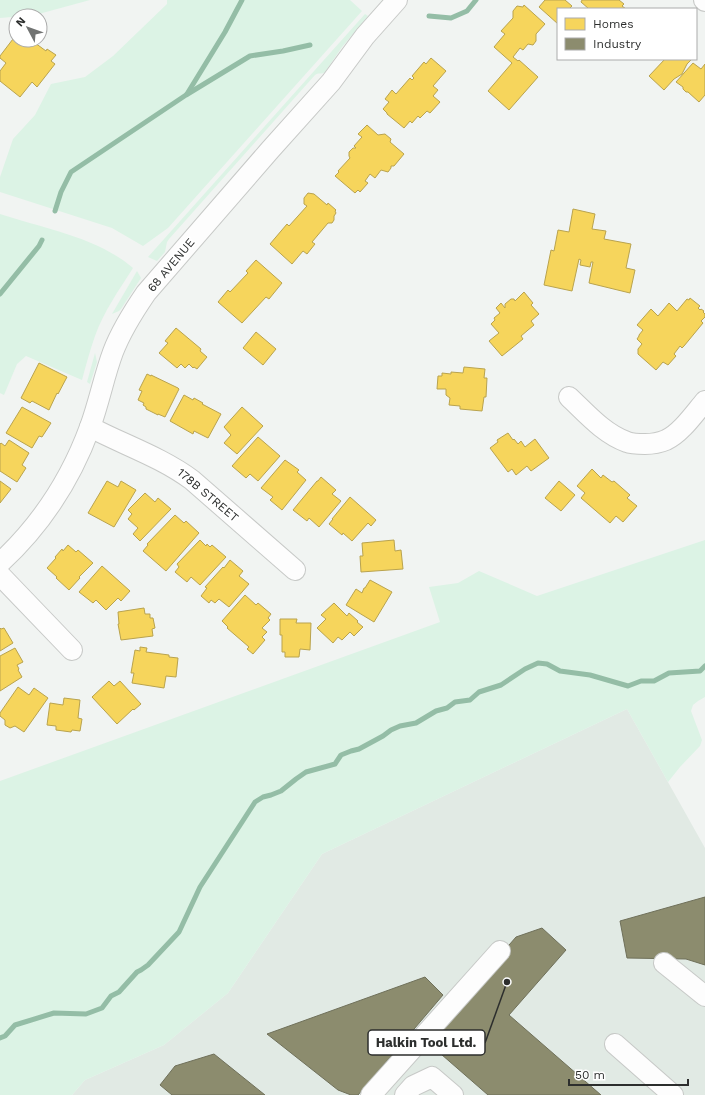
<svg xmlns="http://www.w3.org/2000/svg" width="705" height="1095" font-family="'Work Sans',sans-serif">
  <rect width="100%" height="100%" fill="#f1f4f2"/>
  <polygon fill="#e1eae4" points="627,709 705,848 705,1095 72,1095 85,1080 164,1045 228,993 322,854"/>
  <g fill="#dcf3e5">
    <polygon points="0,0 90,0 35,15 0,18"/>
    <polygon points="167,0 350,0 362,11 168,228 143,246 112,228 0,192 0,177 13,139 35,115 51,84 85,77 113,56 167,4"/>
    <path d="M365 14 368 16 342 47 325 72C322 75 318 72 315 75L169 239 167 242 165 252 157 261 148 257Z"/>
    <path d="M0 214C45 229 97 237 133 268 119 290 104 311 95 336 90 350 86 365 82 380L26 356 17 364 4 395 0 393Z"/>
    <polygon points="137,271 141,278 121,309 119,311 112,314"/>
    <polygon points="95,353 97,362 90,384 87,382"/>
    <polygon points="705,540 705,697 698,701 693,705 691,711 702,740 700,746 680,767 668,782 627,709 322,854 228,993 164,1045 85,1080 72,1095 0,1095 0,781 440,622 429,587 458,583 479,571 537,596"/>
  </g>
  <g fill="#f6d55c" stroke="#b9a34e">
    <polygon points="545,0 565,0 572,6 569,9 558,9 558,24 539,7"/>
    <polygon points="582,0 619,0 624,4 622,6 626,9 589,9 581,2"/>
    <polygon points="524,5 545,24 536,34 536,41 533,45 528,44 523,50 520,48 513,57 518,61 519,60 538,77 509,110 488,91 512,63 494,47 505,34 501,31 513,18 513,11 517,6 523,7"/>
    <polygon points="16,35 16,40 31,40 46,51 47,49 56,55 51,61 55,64 37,87 32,82 20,97 0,81 0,71 6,63 0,58 0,56"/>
    <polygon points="431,58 446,71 433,86 438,90 433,96 440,102 430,113 427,111 420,118 418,116 412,123 410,121 404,128 387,114 387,113 383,109 389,102 385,99 392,90 396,94 410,78 412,80 414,78 412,76 424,62 426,64"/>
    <polygon points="665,59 692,59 687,64 682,74 674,79 664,90 649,76"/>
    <polygon points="693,63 701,69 705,64 705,95 699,102 688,92 686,92 683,89 683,87 676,82"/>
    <polygon points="367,125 378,135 385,134 391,139 390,142 404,154 394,166 391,166 391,168 388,172 381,170 375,178 370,174 365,181 368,183 360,192 358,190 355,193 335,176 339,172 338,171 350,158 349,156 349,152 353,148 356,148 354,146 362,137 358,134"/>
    <polygon points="308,193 314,194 327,205 328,203 336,210 335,211 336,213 334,216 334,220 332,223 328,223 312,242 315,244 307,254 303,251 292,264 270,244 287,224 289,226 307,206 304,204 304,198"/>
    <polygon points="573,209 595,214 592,229 606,231 604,239 631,244 626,268 635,270 630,293 589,283 593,262 591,262 590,267 580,265 581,260 579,259 572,291 544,285 551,250 554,251 558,230 569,232"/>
    <polygon points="256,260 282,283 269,299 266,297 242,323 218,302 228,290 230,292 248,273 246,271"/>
    <polygon points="524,292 533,303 531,305 539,314 531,321 534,325 521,336 523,339 502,356 489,341 499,333 491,324 495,320 494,318 500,313 496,308 501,303 505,308 505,304 511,299 514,299 515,301"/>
    <polygon points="690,298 700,306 698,308 700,310 701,309 704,311 703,312 705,314 705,317 701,321 703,323 684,346 682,348 680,346 674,354 676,356 668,365 663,362 656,370 638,354 638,349 642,344 637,339 639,336 639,335 643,330 637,325 651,309 658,316 669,303 677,311 687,299 689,300"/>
    <polygon points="176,328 201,349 200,351 207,357 197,369 194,367 193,368 189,364 185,368 181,364 177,368 159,353 168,343 165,341"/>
    <polygon points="256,332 276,349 263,365 243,348"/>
    <polygon points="39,363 67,377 58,394 57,393 49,410 32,401 30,403 21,398"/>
    <polygon points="464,367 485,369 484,378 487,378 486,397 484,397 482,411 460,409 460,406 449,405 450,398 446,395 446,389 437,389 438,376 442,376 442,373 451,374 451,372 463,373"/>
    <polygon points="147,374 151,376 151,375 178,388 179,389 165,417 158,414 158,415 146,409 146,407 143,405 144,403 138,400 142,391 139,390"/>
    <polygon points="184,395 193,400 194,398 203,403 202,404 221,414 208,438 194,431 193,434 170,421"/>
    <polygon points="22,407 51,423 42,437 39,436 32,448 6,433"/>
    <polygon points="242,407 263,426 237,454 224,443 231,435 224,427"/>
    <polygon points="508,433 513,440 514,439 518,444 521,441 525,447 535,439 549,458 531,471 527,466 516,475 512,469 508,472 490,448 498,442 497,440"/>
    <polygon points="258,437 280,456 258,481 250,474 246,478 232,466"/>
    <polygon points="9,440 29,453 22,465 26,468 17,482 0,471 0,444 1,443 5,446"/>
    <polygon points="285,460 299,470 297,472 306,480 282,510 270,500 273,497 261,488"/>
    <polygon points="592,469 601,478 603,475 612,482 614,481 630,495 627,498 637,506 623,522 616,516 610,523 581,498 585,493 577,486"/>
    <polygon points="321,477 336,490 332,494 341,501 319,527 309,518 307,521 293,510 317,481 318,481"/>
    <polygon points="0,481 11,489 0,503"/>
    <polygon points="107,481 118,487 121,481 136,490 114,527 88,513"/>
    <polygon points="559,481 575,495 561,511 545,498"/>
    <polygon points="145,493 155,502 158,498 171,509 140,541 133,534 138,528 128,519 132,514 128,510"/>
    <polygon points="350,497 376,520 371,526 368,523 352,541 343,533 342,535 329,524 333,519 332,519"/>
    <polygon points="175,515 184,523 186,521 199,533 166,571 143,551 148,545 147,544"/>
    <polygon points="200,540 206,546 207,544 210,547 212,545 226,557 200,585 191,577 187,582 175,572 179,567 177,564"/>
    <polygon points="394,540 395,551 401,550 403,569 361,572 360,556 363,556 362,543"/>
    <polygon points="68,545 76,552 78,550 93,563 79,577 80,578 69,590 56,578 57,577 47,568 56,558 55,557 62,549 63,551"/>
    <polygon points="230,560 243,571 239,576 249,584 229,607 219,599 215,603 211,600 209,603 201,596 207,588 205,587 223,567 224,568"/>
    <polygon points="102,566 130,591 121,601 118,598 106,610 96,600 93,603 79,592"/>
    <polygon points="370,580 392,592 374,622 346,605 356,589 362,593 364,588 365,588"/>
    <polygon points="245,595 256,605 258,603 271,614 268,618 270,620 262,628 267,632 262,637 265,640 253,654 247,649 249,647 227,628 228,627 222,621"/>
    <polygon points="334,603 347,616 349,613 358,621 357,622 363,627 354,636 350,632 342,640 338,637 333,643 317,628 326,619 321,615"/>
    <polygon points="144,608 145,614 150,614 150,618 153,618 155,628 152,629 153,636 121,640 118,624 119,624 118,612"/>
    <polygon points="280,619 297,619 296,623 311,623 310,650 300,649 299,657 285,657 285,652 282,652 282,635 280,635"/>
    <polygon points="0,628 1,629 4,628 13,643 0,651"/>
    <polygon points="140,647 147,648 146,652 169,655 169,657 178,658 176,677 166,676 164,688 132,683 134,673 131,673 135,650 140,651"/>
    <polygon points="15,648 23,662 17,665 19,669 18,670 22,677 0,691 0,656"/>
    <polygon points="109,681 114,686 120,681 141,704 134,710 133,709 117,724 92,697"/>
    <polygon points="18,687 29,695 34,688 48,698 24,732 15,726 10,728 5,725 5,720 0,716 0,713"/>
    <polygon points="64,698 80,700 78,718 82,719 80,731 72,730 71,732 56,730 56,726 47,725 50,703 63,705"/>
  </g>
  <g fill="#8c8c6e" stroke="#6f705a">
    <polygon points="705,897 705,965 686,959 627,958 620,921"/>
    <polygon points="542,928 566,950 509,1015 601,1095 488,1095 426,1041 516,937"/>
    <polygon points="425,977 443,995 358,1095 351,1095 338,1090 267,1034"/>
    <polygon points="214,1054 265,1095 172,1095 160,1085 175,1066"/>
  </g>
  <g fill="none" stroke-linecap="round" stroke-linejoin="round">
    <g stroke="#94bda6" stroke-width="5">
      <polyline points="429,16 451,18 467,11 476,0"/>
      <polyline points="187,94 225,32 242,0"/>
      <polyline points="55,211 61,192 71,172 186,95 250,56 283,51 310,45"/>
      <polyline points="0,294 39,246 42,240"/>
      <polyline points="0,1038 5,1036 15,1025 54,1013 86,1014 102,1008 111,996 119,992 137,972 141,970 148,965 179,932 200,887 255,802 263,797 271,795 281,791 296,779 306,772 335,764 341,755 351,751 359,749 383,736 391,730 400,726 416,723 436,711 447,708 455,702 470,700 479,692 501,685 525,669 538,663 547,664 560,671 590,675 628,686 641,681 654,681 669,673 700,671 705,666"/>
    </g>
    <defs>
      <g id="minor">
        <polyline points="704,0 705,1"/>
        <path d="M569 397C586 413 604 434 627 442 632 444 639 444 645 444 652 444 659 443 666 440 681 433 694 414 705 401"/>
        <path d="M90 427C124 445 161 457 192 480L295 570"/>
        <path d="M0 563C40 526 71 479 90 427 99 403 104 376 113 352 121 331 133 312 146 293L270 150 331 82 365 36 397 0"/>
        <polyline points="0,575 72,650"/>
        <polyline points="664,963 705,996"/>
        <polyline points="615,1044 673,1095"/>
        <polyline points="371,1095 500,951"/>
        <polyline points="405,1095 413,1086 432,1077 453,1095"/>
      </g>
    </defs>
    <use href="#minor" stroke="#c7c9c7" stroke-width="22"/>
    <use href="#minor" stroke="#fdfdfd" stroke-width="20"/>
  </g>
  <g text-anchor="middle" stroke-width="4" stroke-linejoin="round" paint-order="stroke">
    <g font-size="12" fill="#2c2e2d" stroke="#fff">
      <text transform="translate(171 265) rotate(-50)" y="4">68 AVENUE</text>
      <text transform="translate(208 495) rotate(40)" y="4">178B STREET</text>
    </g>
  </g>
  <path fill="none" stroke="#2c2e2d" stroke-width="1.5" d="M507 982L485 1043"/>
  <circle fill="#2c2e2d" stroke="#fff" stroke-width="1.5" cx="507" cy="982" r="4"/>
  <rect fill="#fff" stroke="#2c2e2d" stroke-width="1.5" x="368" y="1030" width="117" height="25" rx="4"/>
  <g font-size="13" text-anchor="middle" font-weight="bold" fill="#2c2e2d">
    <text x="426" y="1047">Halkin Tool Ltd.</text>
  </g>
  <rect x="557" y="8" width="140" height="52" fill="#ffffff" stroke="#ababab"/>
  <rect x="565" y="18" width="20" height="12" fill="#f6d55c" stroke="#ababab"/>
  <text x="593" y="28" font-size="12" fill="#2c2e2d">Homes</text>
  <rect x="565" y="38" width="20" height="12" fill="#8c8c6e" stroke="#ababab"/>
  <text x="593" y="48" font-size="12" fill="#2c2e2d">Industry</text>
  <g transform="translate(28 28) rotate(311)"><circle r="19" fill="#ffffff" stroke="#ababab"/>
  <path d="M0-3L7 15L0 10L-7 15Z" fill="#717372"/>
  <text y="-6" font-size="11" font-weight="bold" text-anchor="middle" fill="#2c2e2d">N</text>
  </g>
  <path d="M569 1079v6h119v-6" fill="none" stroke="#2c2e2d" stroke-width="2"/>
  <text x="575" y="1079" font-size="12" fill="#2c2e2d" stroke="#ffffff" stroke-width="3" paint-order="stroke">50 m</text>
</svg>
